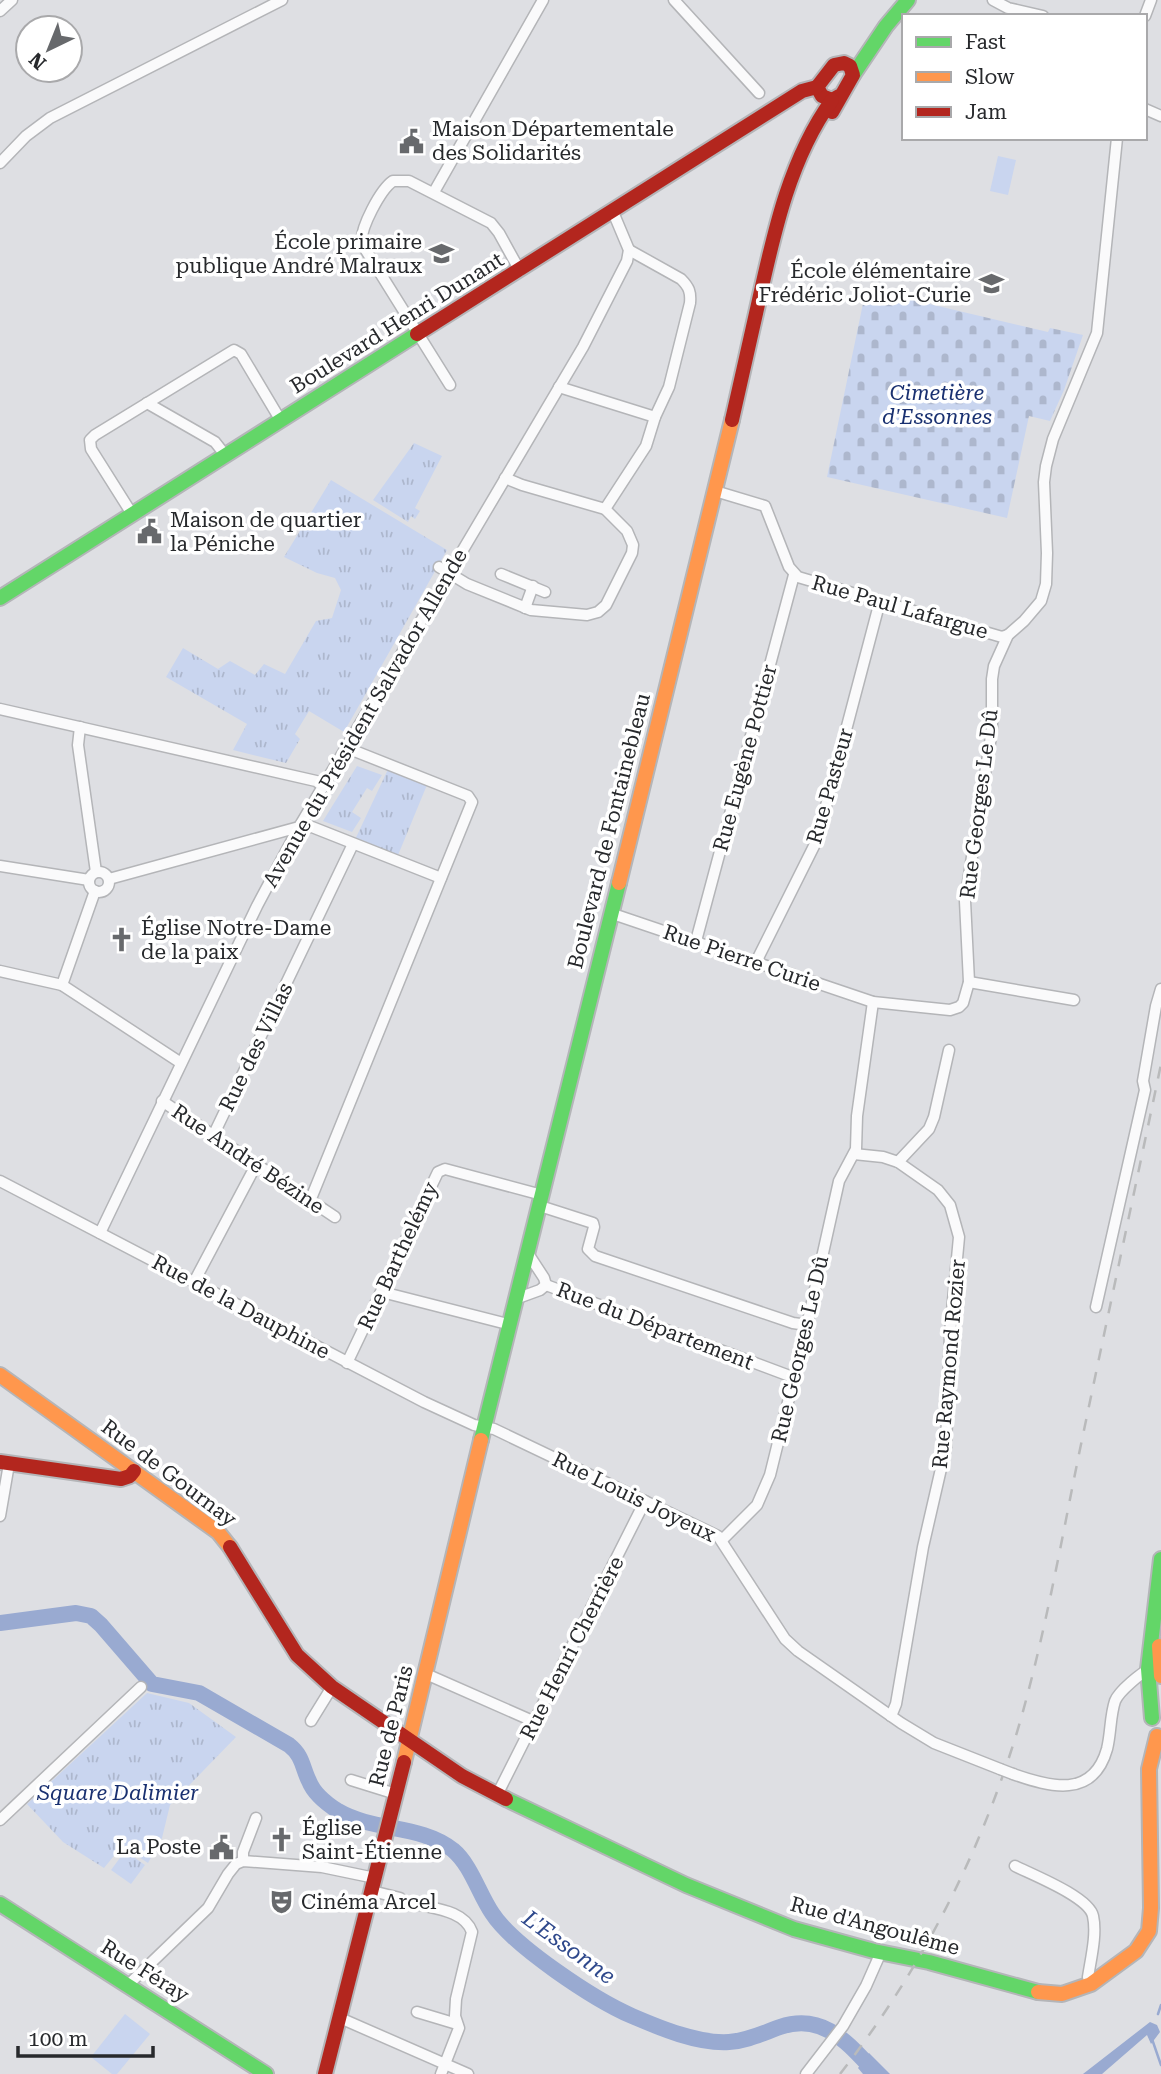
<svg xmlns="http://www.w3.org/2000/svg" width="1161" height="2074" font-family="'Roboto Serif',serif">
  <defs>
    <pattern id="cemetery-stones" width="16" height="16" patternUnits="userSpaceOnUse" patternTransform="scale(1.75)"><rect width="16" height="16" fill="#c9d5ef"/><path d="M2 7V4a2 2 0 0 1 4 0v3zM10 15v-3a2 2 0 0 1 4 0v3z" fill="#adb7cd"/></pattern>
    <pattern id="park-tufts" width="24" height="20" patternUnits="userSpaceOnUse" patternTransform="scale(1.75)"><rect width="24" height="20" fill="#c9d5ef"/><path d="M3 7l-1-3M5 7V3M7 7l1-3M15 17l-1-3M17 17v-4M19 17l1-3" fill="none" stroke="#adb7cd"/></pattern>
  </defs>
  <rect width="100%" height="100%" fill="#dedfe3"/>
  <g fill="#c9d5ef">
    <polygon points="998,156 1016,160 1008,195 990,191"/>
    <polygon points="125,2014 150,2034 117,2074 112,2074 91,2057"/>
  </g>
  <polygon fill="url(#cemetery-stones)" points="866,289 1048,332 1050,328 1083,335 1064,390 1050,421 1029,416 1007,518 827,477"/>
  <g fill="url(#park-tufts)">
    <polygon points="414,443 442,456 415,508 420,511 415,519 411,516 408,522 373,500"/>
    <polygon points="331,480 447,550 344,732 309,711 295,734 300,739 286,763 233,750 247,724 166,677 183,648 218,669 230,661 255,675 264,664 285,674 316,621 332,618 341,590 335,578 317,573 284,557"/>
    <polygon points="390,765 429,780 396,860 353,844"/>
    <polygon points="357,766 382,775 372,791 367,788 352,812 361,818 352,832 323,821"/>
    <polygon points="147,1693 189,1703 236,1737 170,1805 162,1838 148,1863 122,1846 104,1868 63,1842 27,1804"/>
    <polygon points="125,1851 145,1865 131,1884 111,1870"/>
  </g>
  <g fill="#99aad1">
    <polygon points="1150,2022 1157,2025 1160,2032 1151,2044 1147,2035 1102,2074 1083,2074"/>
    <polygon points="869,2053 890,2074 863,2074 858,2068"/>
  </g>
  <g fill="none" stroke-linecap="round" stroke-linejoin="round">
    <g stroke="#99aad1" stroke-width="2.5">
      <polyline points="1158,2014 1161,2005"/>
      <polyline points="1152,2039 1161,2065"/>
    </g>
    <path stroke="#99aad1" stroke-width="16" d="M0 1623 76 1613 91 1616 101 1625 152 1684 199 1693 289 1745C303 1756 302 1767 309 1781 314 1794 327 1804 338 1811 374 1832 420 1824 453 1850 471 1865 479 1894 492 1913 513 1946 595 2000 632 2016 660 2028 698 2044 729 2042 747 2041 763 2033 780 2027 825 2012 849 2045 877 2074"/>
    <polyline stroke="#b9bbbe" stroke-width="10" stroke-dasharray="10 5" stroke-linecap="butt" points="400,1898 420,1905"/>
    <defs>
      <g id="street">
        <polyline points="674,0 759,93"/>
        <polyline points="993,0 1008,8 1043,16"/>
        <polyline points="0,11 12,0"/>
        <polyline points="1145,16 1151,0"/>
        <polyline points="1145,109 1161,116"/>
        <polyline points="0,163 26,136 50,118 282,0"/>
        <polyline points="434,192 543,0"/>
        <path d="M450 385 362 244C359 229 381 189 393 181H409L491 223 499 233 520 271"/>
        <polyline points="559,387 655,417"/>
        <polyline points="147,403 215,442 226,456"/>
        <polyline points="715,491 765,506 789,567 798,577 1002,637 1008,635"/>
        <path d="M605 509 646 446 655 417 669 387 690 303C691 292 689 287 681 279L629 250"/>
        <polyline points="132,514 91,449 90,440 95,435 234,350 241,354 281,421"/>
        <polyline points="439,567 467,584 531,610 587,615 598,612 606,605 632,553 633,545 627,531 605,509 522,485 505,478"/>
        <polyline points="501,574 545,592"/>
        <polyline points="525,608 533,586"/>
        <polyline points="0,709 316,781 324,787"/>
        <polyline points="80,727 78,745 96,872"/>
        <polyline points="0,866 89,880"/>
        <circle cx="99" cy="882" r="10"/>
        <polyline points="109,879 299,827 312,827 441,878"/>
        <polyline points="610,913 873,1002 950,1010 959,1007 963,1003 969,982 965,901 992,730 992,679 994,666 1008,635 1024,621 1041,601 1046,584 1047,553 1044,482 1046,466 1053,439 1097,333 1117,138"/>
        <polyline points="696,941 794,575"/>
        <polyline points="756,962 817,840 880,601"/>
        <polyline points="0,971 62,985 181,1063"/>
        <polyline points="969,982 1074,1000"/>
        <polyline points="62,985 95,891"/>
        <polyline points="162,1101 335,1217"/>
        <polyline points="213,1136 353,844"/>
        <polyline points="854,1154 883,1157 898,1162 938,1190 950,1205 959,1237 950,1333 946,1447 923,1547 896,1704 891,1716"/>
        <polyline points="898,1162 929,1129 934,1117 949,1050"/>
        <polyline points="0,1181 424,1402 474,1425 494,1429 718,1536 785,1639 798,1651 901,1723 934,1743 1000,1769"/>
        <polyline points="310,1201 472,802 468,796 347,748"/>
        <polyline points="540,1206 593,1223 594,1227 588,1249 595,1256 793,1323 807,1325"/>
        <polyline points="100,1233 257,906 299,827 583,347 627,261 629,250 613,212"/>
        <polyline points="529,1255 544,1278 546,1285"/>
        <polyline points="194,1282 256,1165"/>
        <polyline points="546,1285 795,1378"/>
        <polyline points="382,1292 511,1325"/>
        <polyline points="518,1298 540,1290 546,1285"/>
        <polyline points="1096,1307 1145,1090 1143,1081 1156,1006 1161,989"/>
        <polyline points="347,1363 438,1172 445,1169 542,1195"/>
        <polyline points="0,1516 9,1464"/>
        <polyline points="722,1540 757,1505 770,1475 807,1325 839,1181 856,1149 857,1116 873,1002"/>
        <polyline points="426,1674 535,1722"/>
        <polyline points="311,1721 332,1687"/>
        <path d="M1013 1774C1050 1787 1093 1799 1107 1749 1111 1733 1110 1716 1115 1701 1119 1691 1141 1673 1151 1668"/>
        <polyline points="351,1780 396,1794"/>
        <polyline points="497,1795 645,1501"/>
        <polyline points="0,1820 141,1687"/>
        <polyline points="243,1861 243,1852 256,1818"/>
        <path d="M1015 1866C1033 1875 1089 1897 1093 1916 1097 1934 1091 1958 1088 1977L1091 1984"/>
        <polyline points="372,1891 400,1898"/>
        <path d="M420 1905C438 1909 465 1912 472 1932L456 1999 455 2016 459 2028 441 2074"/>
        <polyline points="128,1985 208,1908 228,1874 236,1864 243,1861 322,1867 375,1878"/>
        <polyline points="417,2012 457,2024"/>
        <polyline points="340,2018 468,2074"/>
        <polyline points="806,2074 843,2026 866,1986 881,1952"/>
      </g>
      <g id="fast">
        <polyline points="853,75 886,26 908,0"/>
        <polyline points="0,598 417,334"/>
        <polyline points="481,1440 619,883"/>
        <polyline points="1152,1718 1148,1669 1161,1559"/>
        <polyline points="506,1799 686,1885 794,1929 874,1951 929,1962 1038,1992"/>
        <polyline points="0,1904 266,2074"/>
      </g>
      <g id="slow">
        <polyline points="619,883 732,420"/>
        <polyline points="0,1375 218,1532 230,1547"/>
        <polyline points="1159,1646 1161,1676"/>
        <polyline points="404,1762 481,1440"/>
        <polyline points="1038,1992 1062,1994 1091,1984 1136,1951 1149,1931 1151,1908 1149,1769 1157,1736"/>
      </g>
      <g id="jam">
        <polyline points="832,112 853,75 850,66 844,63 834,65 817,87 822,96 832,100 839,96"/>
        <polyline points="417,334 802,91 817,87"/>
        <path d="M732 420C741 380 750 340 759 300 774 232 790 158 832 100"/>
        <polyline points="0,1462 121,1479 130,1476 134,1471"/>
        <polyline points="230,1547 297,1655 332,1687 462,1776 506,1799"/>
        <polyline points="325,2074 404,1762"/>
      </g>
    </defs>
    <use href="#street" stroke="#b4b5b8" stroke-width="13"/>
    <use href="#fast" stroke="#b4b5b8" stroke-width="18"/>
    <use href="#slow" stroke="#b4b5b8" stroke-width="18"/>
    <use href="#jam" stroke="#b4b5b8" stroke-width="18"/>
    <use href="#street" stroke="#fafafb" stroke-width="10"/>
    <use href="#fast" stroke="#63d668" stroke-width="14"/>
    <use href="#slow" stroke="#ff974d" stroke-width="14"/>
    <use href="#jam" stroke="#b3261e" stroke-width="14"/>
    <path stroke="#b9babb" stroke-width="2.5" stroke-dasharray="12 12" stroke-linecap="butt" d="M840 2074C922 1969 983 1849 1020 1722 1045 1634 1061 1543 1079 1454 1106 1324 1134 1194 1161 1064"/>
    <defs>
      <polyline id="street-bridge" points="1000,1769 1013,1774"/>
    </defs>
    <use href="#street-bridge" stroke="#b4b5b8" stroke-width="13" stroke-linecap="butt"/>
    <use href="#street-bridge" stroke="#fafafb" stroke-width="10"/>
  </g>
  <defs>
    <symbol id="civic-bare" viewBox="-9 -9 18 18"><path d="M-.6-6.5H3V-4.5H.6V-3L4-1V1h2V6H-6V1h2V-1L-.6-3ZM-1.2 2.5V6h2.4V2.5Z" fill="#67696c" stroke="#fff" stroke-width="2.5" paint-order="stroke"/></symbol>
    <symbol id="school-bare" viewBox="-9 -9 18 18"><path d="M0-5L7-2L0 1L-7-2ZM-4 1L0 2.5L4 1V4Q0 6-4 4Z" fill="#67696c" stroke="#fff" stroke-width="2.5" paint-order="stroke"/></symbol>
    <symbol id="church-bare" viewBox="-9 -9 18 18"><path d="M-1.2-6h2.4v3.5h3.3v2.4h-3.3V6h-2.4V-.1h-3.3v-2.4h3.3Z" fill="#67696c" stroke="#fff" stroke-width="2.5" paint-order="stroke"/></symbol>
    <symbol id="theatre-bare" viewBox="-9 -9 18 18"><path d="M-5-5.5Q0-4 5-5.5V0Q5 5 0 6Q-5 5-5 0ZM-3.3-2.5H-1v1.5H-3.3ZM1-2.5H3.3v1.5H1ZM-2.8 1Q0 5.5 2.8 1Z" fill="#67696c" stroke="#fff" stroke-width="2.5" paint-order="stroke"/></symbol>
  </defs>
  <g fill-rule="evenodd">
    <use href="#civic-bare" x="394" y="124" width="35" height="35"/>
    <use href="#school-bare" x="424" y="236" width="35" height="35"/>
    <use href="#school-bare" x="974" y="266" width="35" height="35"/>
    <use href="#civic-bare" x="132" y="514" width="35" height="35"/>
    <use href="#church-bare" x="104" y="922" width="35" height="35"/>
    <use href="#church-bare" x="264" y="1822" width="35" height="35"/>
    <use href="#civic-bare" x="204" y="1830" width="35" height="35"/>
    <use href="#theatre-bare" x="264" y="1884" width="35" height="35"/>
  </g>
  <g text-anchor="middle" stroke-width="7" stroke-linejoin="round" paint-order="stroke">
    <g font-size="21" fill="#27292c" stroke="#fff" text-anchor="start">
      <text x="432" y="136">Maison Départementale<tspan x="432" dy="24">des Solidarités</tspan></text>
      <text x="422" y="249" text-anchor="end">École primaire<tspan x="422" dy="24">publique André Malraux</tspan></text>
      <text x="971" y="278" text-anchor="end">École élémentaire<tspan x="971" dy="24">Frédéric Joliot-Curie</tspan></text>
      <text x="170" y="527">Maison de quartier<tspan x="170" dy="24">la Péniche</tspan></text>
      <text x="141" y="935">Église Notre-Dame<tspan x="141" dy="24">de la paix</tspan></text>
      <text x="302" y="1835">Église<tspan x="302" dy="24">Saint-Étienne</tspan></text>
      <text x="201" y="1854" text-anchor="end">La Poste</text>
      <text x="301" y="1909">Cinéma Arcel</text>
    </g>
    <g font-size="21" fill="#27292c" stroke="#fff">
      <text transform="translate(397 323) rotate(-32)" y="7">Boulevard Henri Dunant</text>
      <text transform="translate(900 607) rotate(16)" y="7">Rue Paul Lafargue</text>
      <text transform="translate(365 718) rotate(-60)" y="7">Avenue du Président Salvador Allende</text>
      <text transform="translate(745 758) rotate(-75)" y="7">Rue Eugène Pottier</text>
      <text transform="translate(830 786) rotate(-74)" y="7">Rue Pasteur</text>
      <text transform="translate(979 804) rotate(-83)" y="7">Rue Georges Le Dû</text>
      <text transform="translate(609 831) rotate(-76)" y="7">Boulevard de Fontainebleau</text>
      <text transform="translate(742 958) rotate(19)" y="7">Rue Pierre Curie</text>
      <text transform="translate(256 1047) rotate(-64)" y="7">Rue des Villas</text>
      <text transform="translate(248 1159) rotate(34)" y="7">Rue André Bézine</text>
      <text transform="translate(398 1256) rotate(-65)" y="7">Rue Barthelémy</text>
      <text transform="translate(241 1307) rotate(28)" y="7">Rue de la Dauphine</text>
      <text transform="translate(655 1326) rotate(21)" y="7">Rue du Département</text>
      <text transform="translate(800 1349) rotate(-77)" y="7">Rue Georges Le Dû</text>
      <text transform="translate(949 1364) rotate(-85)" y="7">Rue Raymond Rozier</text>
      <text transform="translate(169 1473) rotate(37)" y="7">Rue de Gournay</text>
      <text transform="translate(634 1497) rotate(26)" y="7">Rue Louis Joyeux</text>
      <text transform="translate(572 1648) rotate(-63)" y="7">Rue Henri Cherrière</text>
      <text transform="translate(391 1726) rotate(-76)" y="7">Rue de Paris</text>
      <text transform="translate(875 1926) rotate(15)" y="7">Rue d'Angoulême</text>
      <text transform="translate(145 1971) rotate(32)" y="7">Rue Féray</text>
    </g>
    <g font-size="21" font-style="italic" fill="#193070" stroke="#fff">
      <text x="937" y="400">Cimetière<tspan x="937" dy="24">d'Essonnes</tspan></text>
      <text x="118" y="1800">Square Dalimier</text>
    </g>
    <g font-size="23" font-style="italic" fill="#2f498c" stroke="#fff">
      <text transform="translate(569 1947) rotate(36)" y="8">L'Essonne</text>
    </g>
  </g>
  <rect x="902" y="14" width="245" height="126" fill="#ffffff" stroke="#a9a9ab" stroke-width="2"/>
  <rect x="916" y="37" width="35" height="10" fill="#63d668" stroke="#a9a9ab" stroke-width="2"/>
  <text x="965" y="49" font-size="21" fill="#27292c">Fast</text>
  <rect x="916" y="72" width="35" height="10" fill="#ff974d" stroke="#a9a9ab" stroke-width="2"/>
  <text x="965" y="84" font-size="21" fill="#27292c">Slow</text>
  <rect x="916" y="107" width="35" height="10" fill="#b3261e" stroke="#a9a9ab" stroke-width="2"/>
  <text x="965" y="119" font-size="21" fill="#27292c">Jam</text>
  <g transform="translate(49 49) rotate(223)"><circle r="33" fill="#ffffff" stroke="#a9a9ab" stroke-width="2"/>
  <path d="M0-5L12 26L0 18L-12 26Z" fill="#67696c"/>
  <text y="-10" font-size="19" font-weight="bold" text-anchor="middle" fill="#27292c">N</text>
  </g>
  <path d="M18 2046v10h135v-10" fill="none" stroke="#27292c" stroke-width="3.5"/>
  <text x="28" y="2046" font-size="21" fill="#27292c" stroke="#ffffff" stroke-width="5" paint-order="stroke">100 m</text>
</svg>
